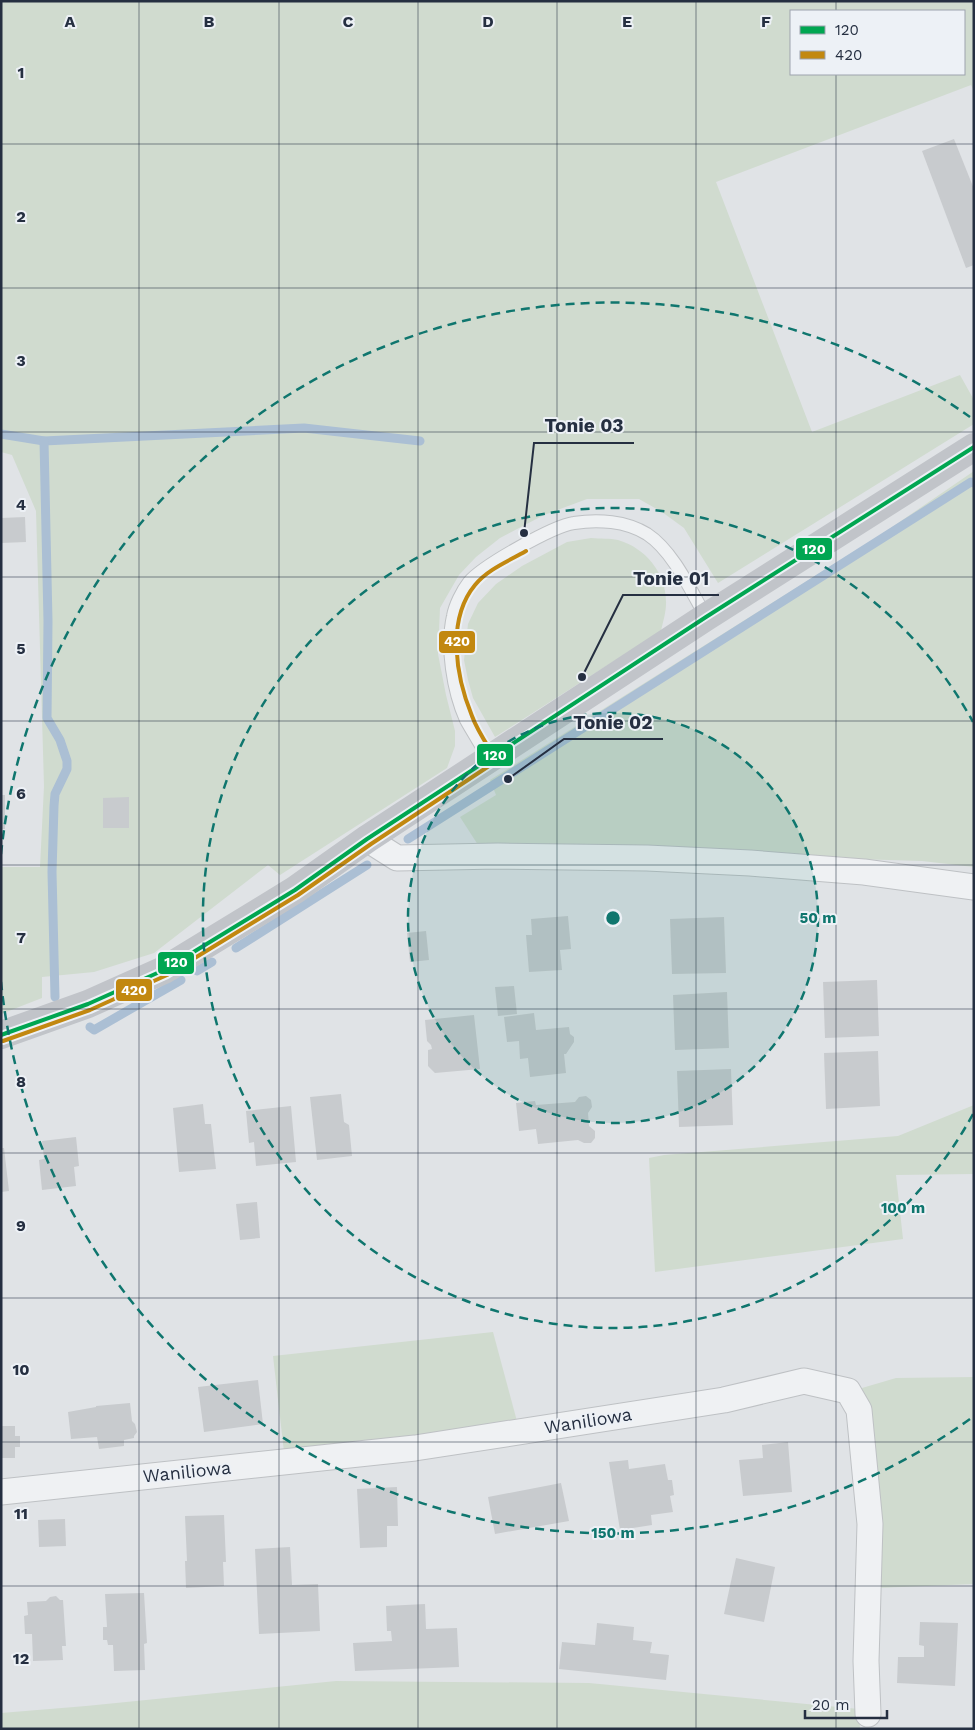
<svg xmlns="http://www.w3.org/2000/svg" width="975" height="1730" font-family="'Work Sans',sans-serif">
  <rect width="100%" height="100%" fill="#e0e3e6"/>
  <g fill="#d0dbcf" fill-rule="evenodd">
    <path d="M1 1H974V91L971 85 716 182 812 432 960 375 974 400V424L718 583 684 528 662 512 639 499H587L544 515 500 538 476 557 459 575 440 608 438 654 446 695 455 731V746L447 768 280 875 268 865 154 953 94 972 42 977V998L1 1014V867H40L44 786 36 511 12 455 1 452ZM791 11H964V74H791Z"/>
    <polygon points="974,471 974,867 922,861 480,848 460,817 496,795 490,780 882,534"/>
    <path d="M591 538C600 539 610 538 618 540 646 548 667 574 666 604 666 612 663 622 661 631L495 737 473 698 468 680 464 660 468 624 478 603 496 584 522 566 567 542Z"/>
    <polygon points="974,1105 974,1174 896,1175 903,1239 655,1272 649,1158 664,1155 898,1136"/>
    <polygon points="493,1332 518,1425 284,1452 273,1356"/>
    <polygon points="974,1377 974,1584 877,1588 879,1526 862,1388 896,1378"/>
    <polygon points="336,1681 589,1683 859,1709 860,1729 1,1729 1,1713 86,1706"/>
  </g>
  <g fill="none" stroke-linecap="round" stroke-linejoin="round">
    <g stroke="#abbfd4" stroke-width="9">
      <polyline points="1,434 44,441 304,428 420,441"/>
      <polyline points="44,441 48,621 47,718 60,740 67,761 67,769 55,794 54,806 52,872 55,997"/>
      <polyline points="408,839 971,482 974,483"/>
      <polyline points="236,948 367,865"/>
      <polyline points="197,971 212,962"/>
      <polyline points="90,1027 94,1030 181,980"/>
    </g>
  </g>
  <g fill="#c8cbce">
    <polygon points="954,139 974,189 974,265 966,268 922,151"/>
    <polygon points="25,517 26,542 1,543 1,518"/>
    <rect x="1" y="795" width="4" height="34"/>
    <polygon points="129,797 129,828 103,828 103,798"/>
    <polygon points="568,916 571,949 560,950 562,970 529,972 526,935 532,935 531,919"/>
    <polygon points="724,917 726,973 672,974 670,919"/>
    <polygon points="426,931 429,960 410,962 407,933"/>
    <polygon points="877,980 879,1036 825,1038 823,982"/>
    <polygon points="514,986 517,1014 498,1016 495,987"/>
    <polygon points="727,992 729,1048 675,1050 673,995"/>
    <polygon points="534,1013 536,1030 569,1027 570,1034 574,1037 574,1042 566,1054 564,1054 566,1073 530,1077 528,1058 520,1059 519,1041 507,1042 504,1017"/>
    <polygon points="474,1015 480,1069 435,1073 428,1066 428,1050 432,1049 431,1045 427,1041 425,1020"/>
    <polygon points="878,1051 880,1106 826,1109 824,1053"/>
    <polygon points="731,1069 733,1125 679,1127 677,1071"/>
    <polygon points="341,1094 344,1122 349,1125 352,1156 317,1160 310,1097"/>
    <polygon points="586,1096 591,1100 592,1107 588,1113 589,1126 595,1131 595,1138 591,1143 584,1143 578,1140 538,1144 536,1129 519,1131 516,1103 535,1101 536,1105 575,1102 579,1097"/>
    <polygon points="203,1104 205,1124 211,1124 216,1169 179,1172 173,1108"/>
    <polygon points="291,1106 296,1162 256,1166 254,1142 249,1143 246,1111"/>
    <polygon points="76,1137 79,1166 74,1167 76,1186 42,1190 39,1160 44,1159 42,1141"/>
    <polygon points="1,1148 4,1148 9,1191 1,1192"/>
    <polygon points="257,1202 260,1238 240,1240 236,1204"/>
    <polygon points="258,1380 263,1424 204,1432 198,1387"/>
    <polygon points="130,1403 132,1421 135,1424 137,1432 134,1436 134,1438 124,1440 124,1446 99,1449 97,1437 71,1439 68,1412 96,1407 96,1406"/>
    <polygon points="1,1426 15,1426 15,1436 20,1436 20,1447 15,1447 15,1458 1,1458"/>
    <polygon points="788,1442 792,1492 743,1496 739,1460 763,1458 762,1445"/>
    <polygon points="628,1460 629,1469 665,1464 668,1480 672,1480 674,1495 670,1496 673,1512 651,1515 652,1525 620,1530 609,1462"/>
    <polygon points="561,1483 569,1521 495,1534 488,1497"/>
    <polygon points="397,1487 398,1526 387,1526 387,1547 360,1548 357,1489"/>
    <polygon points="224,1515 226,1562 223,1562 224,1586 186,1588 185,1561 187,1561 185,1516"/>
    <polygon points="65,1519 66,1546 39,1547 38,1520"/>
    <polygon points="290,1547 292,1585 318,1584 320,1631 259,1634 255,1549"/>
    <polygon points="736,1558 775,1567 764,1622 724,1614"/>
    <polygon points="144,1593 147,1643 144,1644 145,1670 114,1671 113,1645 108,1645 107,1640 103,1640 103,1627 107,1627 105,1594"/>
    <polygon points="56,1596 60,1600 63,1600 66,1646 62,1646 63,1660 33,1661 32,1634 25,1634 24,1616 28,1615 27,1602 46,1601 50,1597"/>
    <polygon points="425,1604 426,1629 457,1628 459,1667 355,1671 353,1643 392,1641 391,1631 387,1631 386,1606"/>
    <polygon points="920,1622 958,1623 955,1686 897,1683 898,1657 924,1657 924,1646 919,1645"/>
    <polygon points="597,1623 634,1627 633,1640 652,1642 650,1653 669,1655 666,1680 559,1669 562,1642 595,1645"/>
  </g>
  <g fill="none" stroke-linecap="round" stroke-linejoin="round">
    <defs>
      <path id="lane" d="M489 759C482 746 473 733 466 720 453 691 446 647 453 616 455 605 462 591 469 582 482 566 553 526 574 523 598 519 626 521 647 534 673 551 691 591 706 617"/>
      <g id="street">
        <polyline points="367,839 397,858 498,856 647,858 750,863 864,872 974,887"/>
        <polyline points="1,1492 415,1448 724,1400 804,1381 848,1391 859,1410 870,1524 866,1661 868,1714"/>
      </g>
    </defs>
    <use href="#lane" stroke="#bec1c4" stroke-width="14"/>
    <use href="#street" stroke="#bec1c4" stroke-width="27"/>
    <use href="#lane" stroke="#eff1f3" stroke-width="12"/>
    <use href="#street" stroke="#eff1f3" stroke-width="25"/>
    <polyline stroke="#c1c4c9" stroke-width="28" points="1,1035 88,1004 164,970 295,890 367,839 706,617 974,447"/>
    <defs>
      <polyline id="bus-1" points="1,1035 88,1004 164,970 295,890 367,839 706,617 974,447"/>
      <g id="bus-2">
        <path d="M494 756C486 743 477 730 472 716 456 677 446 620 475 585 488 569 509 561 526 551"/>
        <polyline points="3,1041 90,1010 167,975 298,895 371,844 492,764"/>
      </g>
    </defs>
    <use href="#bus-1" stroke="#edf1f6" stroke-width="8"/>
    <use href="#bus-2" stroke="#edf1f6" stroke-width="8"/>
    <use href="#bus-1" stroke="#00a651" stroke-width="4"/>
    <use href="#bus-2" stroke="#c28810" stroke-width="4"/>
  </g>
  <path fill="none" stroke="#252f41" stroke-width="1" stroke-opacity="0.55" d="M139 1V1729M279 1V1729M418 1V1729M557 1V1729M696 1V1729M836 1V11M836 74V1729M1 144H974M1 288H974M1 432H974M1 577H974M1 721H974M1 865H974M1 1009H974M1 1153H974M1 1298H974M1 1442H974M1 1586H974"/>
  <circle cx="613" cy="918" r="205" fill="#0f766e" fill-opacity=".12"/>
  <g fill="none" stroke="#0f766e" stroke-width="2.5" stroke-dasharray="9 6">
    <circle cx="613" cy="918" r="205"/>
    <path d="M973 1114A410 410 0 1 1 973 722"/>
    <path d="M970 1419A615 615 0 0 1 1 982M1 854A615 615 0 0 1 970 417"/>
  </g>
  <g text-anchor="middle" stroke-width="4" stroke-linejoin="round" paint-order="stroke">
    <g font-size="18" fill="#252f41" stroke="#edf1f6">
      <text transform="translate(588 1421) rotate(-9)" y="6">Waniliowa</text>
      <text transform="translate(187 1472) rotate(-6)" y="6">Waniliowa</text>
    </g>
  </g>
  <g font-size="16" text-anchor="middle" font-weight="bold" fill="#252f41" stroke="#edf1f6" stroke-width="4" stroke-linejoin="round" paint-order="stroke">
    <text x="70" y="27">A</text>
    <text x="209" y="27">B</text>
    <text x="348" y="27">C</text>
    <text x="488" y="27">D</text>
    <text x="627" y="27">E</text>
    <text x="766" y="27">F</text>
    <text x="21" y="78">1</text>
    <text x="21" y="222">2</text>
    <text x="21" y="366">3</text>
    <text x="21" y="510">4</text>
    <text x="21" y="654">5</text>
    <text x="21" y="799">6</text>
    <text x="21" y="943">7</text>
    <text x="21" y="1087">8</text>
    <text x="21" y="1231">9</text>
    <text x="21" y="1375">10</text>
    <text x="21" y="1519">11</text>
    <text x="21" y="1664">12</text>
  </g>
  <circle cx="613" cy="918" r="8" fill="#0f766e" stroke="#edf1f6" stroke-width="2.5"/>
  <g font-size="15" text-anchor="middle" font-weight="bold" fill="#0f766e" stroke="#edf1f6" stroke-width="4" stroke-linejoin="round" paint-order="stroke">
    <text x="818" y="923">50 m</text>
    <text x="903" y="1213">100 m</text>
    <text x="613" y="1538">150 m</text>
  </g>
  <path fill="none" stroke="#252f41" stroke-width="2" d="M524 533L534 443H634M582 677L623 595H719M508 779L564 739H663"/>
  <g fill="#252f41" stroke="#edf1f6" stroke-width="2">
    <circle cx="524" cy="533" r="5"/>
    <circle cx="582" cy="677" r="5"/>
    <circle cx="508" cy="779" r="5"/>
  </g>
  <g font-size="19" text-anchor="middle" font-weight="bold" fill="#252f41" stroke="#edf1f6" stroke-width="4" stroke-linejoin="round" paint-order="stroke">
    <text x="584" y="432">Tonie 03</text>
    <text x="671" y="585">Tonie 01</text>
    <text x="613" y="729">Tonie 02</text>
  </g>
  <g stroke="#edf1f6" stroke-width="2">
    <rect x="795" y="537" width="38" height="24" rx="5" fill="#00a651"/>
    <rect x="438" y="630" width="38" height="24" rx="5" fill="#c28810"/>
    <rect x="476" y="743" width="38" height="24" rx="5" fill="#00a651"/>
    <rect x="157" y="951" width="38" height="24" rx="5" fill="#00a651"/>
    <rect x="115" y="978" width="38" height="24" rx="5" fill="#c28810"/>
  </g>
  <g font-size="14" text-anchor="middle" font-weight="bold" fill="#fff">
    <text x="814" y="554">120</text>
    <text x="457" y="646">420</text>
    <text x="495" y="760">120</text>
    <text x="176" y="967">120</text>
    <text x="134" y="995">420</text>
  </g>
  <rect width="975" height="1730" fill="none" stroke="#252f41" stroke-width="5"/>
  <rect x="790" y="10" width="175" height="65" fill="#edf1f6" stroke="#9da3ae"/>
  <rect x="800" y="26" width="25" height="8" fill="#00a651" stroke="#9da3ae"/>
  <text x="835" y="35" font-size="15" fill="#252f41">120</text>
  <rect x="800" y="51" width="25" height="8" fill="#c28810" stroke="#9da3ae"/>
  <text x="835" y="60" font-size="15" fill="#252f41">420</text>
  <path d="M805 1710v8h82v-8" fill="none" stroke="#252f41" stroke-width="2.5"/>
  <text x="812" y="1710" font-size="15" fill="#252f41" stroke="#edf1f6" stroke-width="4" paint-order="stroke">20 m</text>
</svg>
